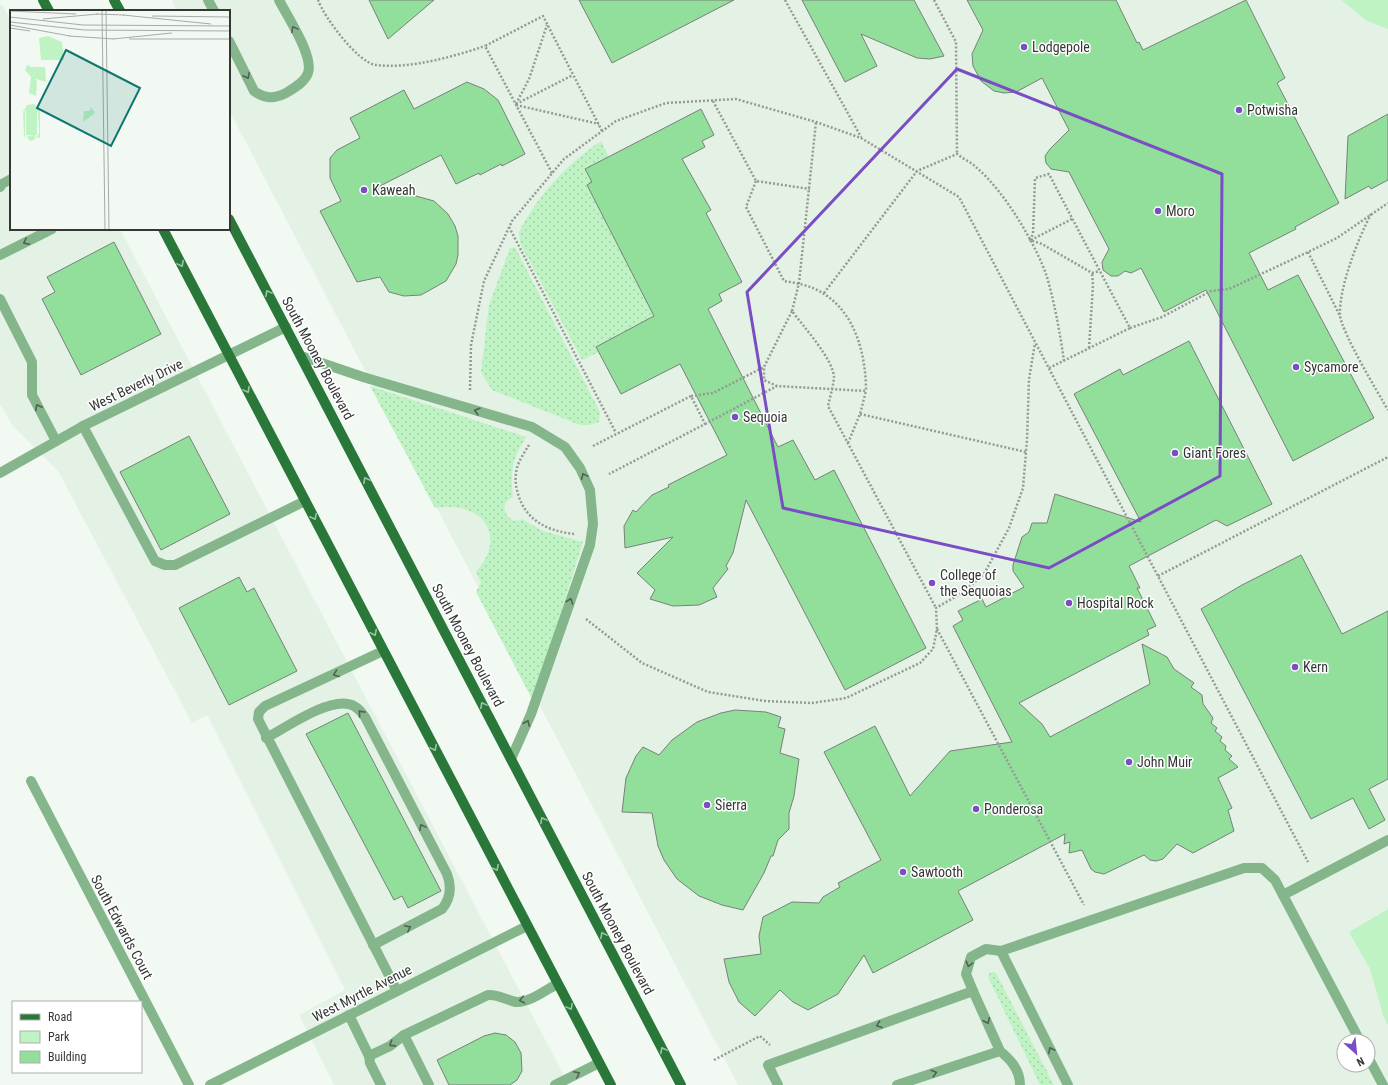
<svg xmlns="http://www.w3.org/2000/svg" width="1388" height="1085" font-family="'Roboto Condensed',sans-serif">
  <defs>
    <pattern id="grass-dots" width="8" height="8" patternUnits="userSpaceOnUse"><rect width="8" height="8" fill="#bff3c4"/><path d="M2 2h.1M6 6h.1" fill="none" stroke="#a5d1a9" stroke-width="1.8" stroke-linecap="round"/></pattern>
  </defs>
  <rect width="100%" height="100%" fill="#f2f9f3"/>
  <g fill="#e4f2e5" fill-rule="evenodd">
    <path d="M172 0H1388V1085H738L229 110V11H177ZM1344 1041H1368V1065H1344Z"/>
    <polygon points="0,5 3,6 11,21 11,229 120,229 569,1085 334,1085 299,1015 345,990 207,715 192,723 58,471 12,425 0,404"/>
  </g>
  <g fill="url(#grass-dots)">
    <path d="M601 141 609 157 585 169 592 182 587 185 654 316 596 347 599 352 582 360 520 243 519 232C538 195 567 164 601 141Z"/>
    <polygon points="515,247 600,412 599,422 589,425 580,425 492,390 481,372 489,305 510,248"/>
    <path d="M370 386 526 437C512 460 510 470 513 497 500 503 503 515 514 521L522 519 543 531 583 542 533 701 476 592 481 582 476 572C481 565 487 558 489 550 498 516 462 502 435 508Z"/>
    <polygon points="991,972 995,972 997,975 1054,1085 1040,1085 989,979 988,975"/>
  </g>
  <g fill="#bff3c4">
    <polygon points="1341,0 1388,0 1388,29 1367,21"/>
    <polygon points="1388,909 1388,1025 1383,1015 1370,969 1349,932"/>
  </g>
  <g fill="#92df9c" stroke="#79807a">
    <polygon points="369,0 434,0 388,39"/>
    <polygon points="579,0 734,0 612,63"/>
    <polygon points="802,0 914,0 944,56 930,59 917,58 861,34 877,66 845,82"/>
    <polygon points="967,0 1116,0 1137,43 1139,42 1143,50 1246,0 1285,78 1277,83 1339,203 1295,227 1296,229 1249,253 1268,290 1298,275 1374,418 1293,461 1206,290 1164,312 1141,268 1131,273 1125,271 1118,276 1111,276 1103,270 1102,262 1109,249 1069,172 1051,169 1046,163 1045,156 1050,149 1069,130 1042,78 1016,92 1004,93 994,91 981,81 973,66 972,54 983,30"/>
    <polygon points="467,82 484,89 498,100 525,154 502,166 501,164 480,175 479,173 456,184 441,155 380,186 434,201 448,214 455,226 458,236 458,255 456,264 446,281 421,295 404,296 389,292 380,277 357,282 320,211 341,201 330,178 330,158 337,150 360,138 350,118 404,90 414,109"/>
    <polygon points="701,109 714,135 702,141 705,147 682,159 711,210 706,213 742,282 719,294 722,301 708,309 778,447 793,440 815,480 834,470 926,648 845,690 746,500 733,553 726,566 728,569 713,588 717,597 699,605 673,606 650,599 655,590 637,573 673,537 625,548 624,526 633,510 636,512 652,495 669,487 668,485 727,455 680,364 621,394 596,347 654,316 587,185 592,182 585,169"/>
    <polygon points="1388,114 1388,180 1371,189 1369,186 1345,199 1348,136"/>
    <polygon points="114,242 161,334 81,375 42,299 55,292 47,277"/>
    <polygon points="1189,341 1272,504 1227,526 1216,520 1129,566 1140,588 1137,588 1156,626 1147,630 1149,635 1019,703 1042,724 1050,737 1150,684 1142,644 1167,657 1174,669 1194,683 1191,687 1202,695 1203,704 1213,718 1211,723 1217,728 1215,731 1222,737 1220,741 1226,746 1225,750 1232,756 1229,759 1238,767 1218,778 1232,808 1228,810 1234,831 1193,853 1177,844 1163,859 1156,861 1150,860 1144,855 1104,874 1095,872 1091,869 1082,850 1069,853 1070,842 1064,844 1065,834 958,891 973,920 873,973 864,955 838,994 808,1010 793,1002 780,990 755,1016 739,1002 729,982 724,959 761,954 759,936 763,917 792,902 819,903 823,897 840,887 838,883 881,860 824,752 875,726 910,796 950,751 1012,742 953,626 963,620 958,611 982,599 986,607 1024,587 1013,571 1013,565 1022,537 1029,532 1032,523 1047,523 1055,494 1141,522 1074,394 1120,369 1123,375"/>
    <polygon points="189,436 230,514 161,550 120,472"/>
    <polygon points="1301,555 1342,634 1388,611 1388,779 1369,789 1385,820 1369,829 1353,798 1311,819 1201,609 1242,585"/>
    <polygon points="239,577 247,592 254,588 297,671 229,705 179,608"/>
    <polygon points="735,710 766,712 781,717 778,727 785,729 780,753 799,759 794,796 789,813 789,829 778,840 773,856 771,856 764,873 743,910 722,905 699,896 677,879 664,860 658,846 652,813 622,812 626,778 636,756 643,747 659,755 672,740 697,722 721,713"/>
    <polygon points="348,713 441,891 408,908 402,896 394,900 306,734"/>
    <polygon points="495,1033 506,1035 515,1042 521,1053 522,1071 517,1080 510,1085 449,1085 437,1060 484,1036"/>
  </g>
  <g fill="none" stroke-linecap="round" stroke-linejoin="round">
    <g stroke="#949995" stroke-width="2.5" stroke-dasharray="2 2" stroke-linecap="butt">
      <path d="M318 0C324 17 358 63 376 65 410 69 452 57 485 46"/>
      <polyline points="785,0 861,137"/>
      <polyline points="934,0 956,42 957,154"/>
      <polyline points="713,101 756,181 810,189"/>
      <polyline points="516,104 529,79 547,25"/>
      <polyline points="516,104 573,75"/>
      <polyline points="516,105 599,124"/>
      <polyline points="552,173 485,46 543,16 602,131"/>
      <path d="M756 181 746 207 784 281C797 283 813 286 824 294 856 314 866 356 866 391"/>
      <path d="M1371 214C1358 239 1339 287 1340 315 1341 331 1378 393 1388 410"/>
      <polyline points="509,227 616,433"/>
      <polyline points="1031,240 1072,219"/>
      <polyline points="1308,252 1340,316"/>
      <path d="M824 293 917 171 957 154C963 159 971 162 977 168 1004 191 1036 244 1047 277 1055 305 1060 333 1064 361"/>
      <polyline points="792,311 799,283 816,122"/>
      <polyline points="1130,328 1162,317 1211,291 1229,289 1308,252 1337,238 1388,203"/>
      <polyline points="1089,348 1093,285 1092,273"/>
      <path d="M1049 368 1130 328C1103 277 1076 226 1049 174L1035 178 1033 234 1030 240 1042 244 1092 273 1100 271"/>
      <polyline points="470,390 471,345 484,281 512,221 564,159 616,121 666,103 736,99 816,122 861,138 959,197 1308,862"/>
      <polyline points="691,396 713,393 764,367"/>
      <polyline points="860,414 1026,452"/>
      <polyline points="705,424 777,386"/>
      <path d="M848 443 860 414 866 391 777 386 764 380V367L792 311C803 326 834 360 834 378 833 387 830 397 828 406L936 608"/>
      <path d="M529 445C524 453 517 463 516 473 515 480 516 487 518 494 526 521 548 531 574 534"/>
      <polyline points="593,446 691,396 705,424 609,474"/>
      <polyline points="1158,576 1388,457"/>
      <polyline points="586,619 642,663 708,692 765,701 812,703 846,698 920,663 933,649 937,629 936,608 962,593 984,574 1009,528 1023,488 1027,440 1029,379 1035,343"/>
      <polyline points="937,629 1084,905"/>
      <polyline points="714,1060 760,1036 770,1045"/>
    </g>
    <g stroke="#85b68b" stroke-width="10">
      <polyline points="208,0 214,11"/>
      <path d="M229 41 254 91C265 99 274 99 286 93 294 88 305 82 308 73 314 56 287 16 279 0"/>
      <polyline points="0,187 2,184 11,179"/>
      <polyline points="0,255 52,229"/>
      <polyline points="0,299 32,362 32,395 56,441"/>
      <polyline points="301,356 363,377 532,427 565,447 580,468 590,490 593,524 590,545 531,714 511,759"/>
      <polyline points="83,426 155,561 165,565 175,565 305,501"/>
      <polyline points="383,651 265,706 259,712 258,719 397,991"/>
      <path d="M266 738C287 727 325 700 348 704 355 705 361 711 365 717L447 874C452 887 451 898 442 909L373 945"/>
      <polyline points="1283,895 1388,840"/>
      <polyline points="1001,951 1068,1085"/>
      <polyline points="973,991 1000,1051"/>
      <polyline points="349,1015 369,1056 370,1063 381,1085"/>
      <polyline points="404,1035 429,1085"/>
      <path d="M369 1056 390 1046 404 1035 488 995C498 994 506 1000 516 1002 529 1003 546 990 557 984"/>
      <polyline points="1368,1057 1383,1085"/>
      <polyline points="555,1085 599,1063"/>
      <polyline points="778,1085 768,1065 973,991 966,974 971,957 986,949 1001,951 1244,868 1262,868 1275,880 1360,1041"/>
      <path d="M897 1085 1000 1051C1011 1060 1020 1070 1020 1085"/>
    </g>
    <g stroke="#85b68b" stroke-width="10">
      <polyline points="0,473 83,426 286,327"/>
      <polyline points="31,781 189,1085"/>
      <polyline points="210,1085 527,926"/>
    </g>
    <g stroke="#29783a" stroke-width="10">
      <polyline points="43,0 49,11"/>
      <polyline points="114,0 120,11"/>
      <polyline points="229,219 681,1085"/>
      <polyline points="163,229 611,1085"/>
    </g>
  </g>
  <defs><path id="oneway-chevron" d="M-2-3.5L2.5 0L-2 3.5" fill="none" stroke-width="1.6" stroke-linecap="round" stroke-linejoin="round"/></defs>
  <g stroke="#506353">
    <use href="#oneway-chevron" transform="translate(294 29) rotate(-118)"/>
    <use href="#oneway-chevron" transform="translate(247 76) rotate(63)"/>
    <use href="#oneway-chevron" transform="translate(26 242) rotate(153)"/>
    <use href="#oneway-chevron" transform="translate(38 407) rotate(-117)"/>
    <use href="#oneway-chevron" transform="translate(477 411) rotate(-164)"/>
    <use href="#oneway-chevron" transform="translate(584 476) rotate(-114)"/>
    <use href="#oneway-chevron" transform="translate(570 601) rotate(-71)"/>
    <use href="#oneway-chevron" transform="translate(336 674) rotate(159)"/>
    <use href="#oneway-chevron" transform="translate(361 713) rotate(-132)"/>
    <use href="#oneway-chevron" transform="translate(527 723) rotate(-67)"/>
    <use href="#oneway-chevron" transform="translate(422 827) rotate(-118)"/>
    <use href="#oneway-chevron" transform="translate(408 928) rotate(-27)"/>
    <use href="#oneway-chevron" transform="translate(969 964) rotate(105)"/>
    <use href="#oneway-chevron" transform="translate(522 1000) rotate(168)"/>
    <use href="#oneway-chevron" transform="translate(987 1021) rotate(66)"/>
    <use href="#oneway-chevron" transform="translate(879 1025) rotate(160)"/>
    <use href="#oneway-chevron" transform="translate(392 1044) rotate(147)"/>
    <use href="#oneway-chevron" transform="translate(1051 1050) rotate(-117)"/>
    <use href="#oneway-chevron" transform="translate(934 1073) rotate(-18)"/>
    <use href="#oneway-chevron" transform="translate(577 1074) rotate(-27)"/>
  </g>
  <g stroke="#9fc2a6">
    <use href="#oneway-chevron" transform="translate(181 264) rotate(62)"/>
    <use href="#oneway-chevron" transform="translate(268 293) rotate(-118)"/>
    <use href="#oneway-chevron" transform="translate(247 390) rotate(62)"/>
    <use href="#oneway-chevron" transform="translate(366 480) rotate(-118)"/>
    <use href="#oneway-chevron" transform="translate(314 517) rotate(63)"/>
    <use href="#oneway-chevron" transform="translate(374 633) rotate(63)"/>
    <use href="#oneway-chevron" transform="translate(483 705) rotate(-118)"/>
    <use href="#oneway-chevron" transform="translate(434 748) rotate(63)"/>
    <use href="#oneway-chevron" transform="translate(543 820) rotate(-118)"/>
    <use href="#oneway-chevron" transform="translate(496 868) rotate(62)"/>
    <use href="#oneway-chevron" transform="translate(603 935) rotate(-118)"/>
    <use href="#oneway-chevron" transform="translate(570 1007) rotate(62)"/>
    <use href="#oneway-chevron" transform="translate(663 1050) rotate(-118)"/>
  </g>
  <path fill="none" stroke="#7b4dc5" stroke-width="3" stroke-linejoin="round" d="M957 69 1222 174 1220 476 1049 568 783 508 747 292Z"/>
  <g fill="#7b4dc5" stroke="#fff" stroke-width="1.5">
    <circle cx="1024" cy="47" r="4"/>
    <circle cx="1239" cy="110" r="4"/>
    <circle cx="364" cy="190" r="4"/>
    <circle cx="1158" cy="211" r="4"/>
    <circle cx="1296" cy="367" r="4"/>
    <circle cx="735" cy="417" r="4"/>
    <circle cx="1175" cy="453" r="4"/>
    <circle cx="932" cy="583" r="4"/>
    <circle cx="1069" cy="603" r="4"/>
    <circle cx="1295" cy="667" r="4"/>
    <circle cx="1129" cy="762" r="4"/>
    <circle cx="707" cy="805" r="4"/>
    <circle cx="976" cy="809" r="4"/>
    <circle cx="903" cy="872" r="4"/>
  </g>
  <g text-anchor="middle" stroke-width="3" stroke-linejoin="round" paint-order="stroke">
    <g font-size="14" fill="#343735" stroke="#fff" text-anchor="start">
      <text x="1032" y="52">Lodgepole</text>
      <text x="1247" y="115">Potwisha</text>
      <text x="372" y="195">Kaweah</text>
      <text x="1166" y="216">Moro</text>
      <text x="1304" y="372">Sycamore</text>
      <text x="743" y="422">Sequoia</text>
      <text x="1183" y="458">Giant Fores</text>
      <text x="940" y="580">College of<tspan x="940" dy="16">the Sequoias</tspan></text>
      <text x="1077" y="608">Hospital Rock</text>
      <text x="1303" y="672">Kern</text>
      <text x="1137" y="767">John Muir</text>
      <text x="715" y="810">Sierra</text>
      <text x="984" y="814">Ponderosa</text>
      <text x="911" y="877">Sawtooth</text>
    </g>
    <g font-size="14" fill="#343735" stroke="#fff">
      <text transform="translate(318 358) rotate(62)" y="5">South Mooney Boulevard</text>
      <text transform="translate(136 385) rotate(-26)" y="5">West Beverly Drive</text>
      <text transform="translate(468 645) rotate(62)" y="5">South Mooney Boulevard</text>
      <text transform="translate(122 927) rotate(62)" y="5">South Edwards Court</text>
      <text transform="translate(618 933) rotate(62)" y="5">South Mooney Boulevard</text>
      <text transform="translate(362 993) rotate(-27)" y="5">West Myrtle Avenue</text>
    </g>
  </g>
  <g transform="translate(10 10)">
    <rect width="220" height="220" fill="#f2f9f3"/>
    <path d="M17 55 20 56 27 72 26 86 19 83 21 67 15 60ZM81 97 85 103 73 112 74 101H80Z" fill="#bff3c4"/>
    <path d="M38 26 52 32 54 50H31L29 28ZM20 57H35L36 72 23 68ZM24 94 30 100V130L29 127 21 131 14 126 13 102 17 95ZM15 100H28L29 123 25 129V125L18 126V129L15 125ZM16 100H27V125H16Z" fill="#bff3c4" fill-rule="evenodd"/>
    <path fill="none" stroke="#a6aba7" stroke-width="1" d="M92 0 95 220M96 0 99 220M0 1 66 4M86 4 114 5M113 5 201 14M142 6 220 7M0 7 73 15 220 16M33 9 88 4M0 12 75 20 220 21M0 15 60 26M0 18 20 21M59 26 104 29M103 29 162 23M119 29H220"/>
    <path fill="#0f766e" fill-opacity="0.15" stroke="#0f766e" stroke-width="2" d="M56 40 130 78 101 136 27 98Z"/>
    <rect width="220" height="220" fill="none" stroke="#343735" stroke-width="2"/>
  </g>
  <rect x="12" y="1001" width="130" height="72" fill="#ffffff" stroke="#aeafae"/>
  <rect x="20" y="1014" width="20" height="6" fill="#29783a" stroke="#aeafae"/>
  <text x="48" y="1021" font-size="12" fill="#343735">Road</text>
  <rect x="20" y="1031" width="20" height="12" fill="#bff3c4" stroke="#aeafae"/>
  <text x="48" y="1041" font-size="12" fill="#343735">Park</text>
  <rect x="20" y="1051" width="20" height="12" fill="#92df9c" stroke="#aeafae"/>
  <text x="48" y="1061" font-size="12" fill="#343735">Building</text>
  <g transform="translate(1356 1053) rotate(153)"><circle r="19" fill="#ffffff" stroke="#aeafae"/>
  <path d="M0-3L7 15L0 10L-7 15Z" fill="#7b4dc5"/>
  <text y="-6" font-size="11" font-weight="bold" text-anchor="middle" fill="#343735">N</text>
  </g>
</svg>
